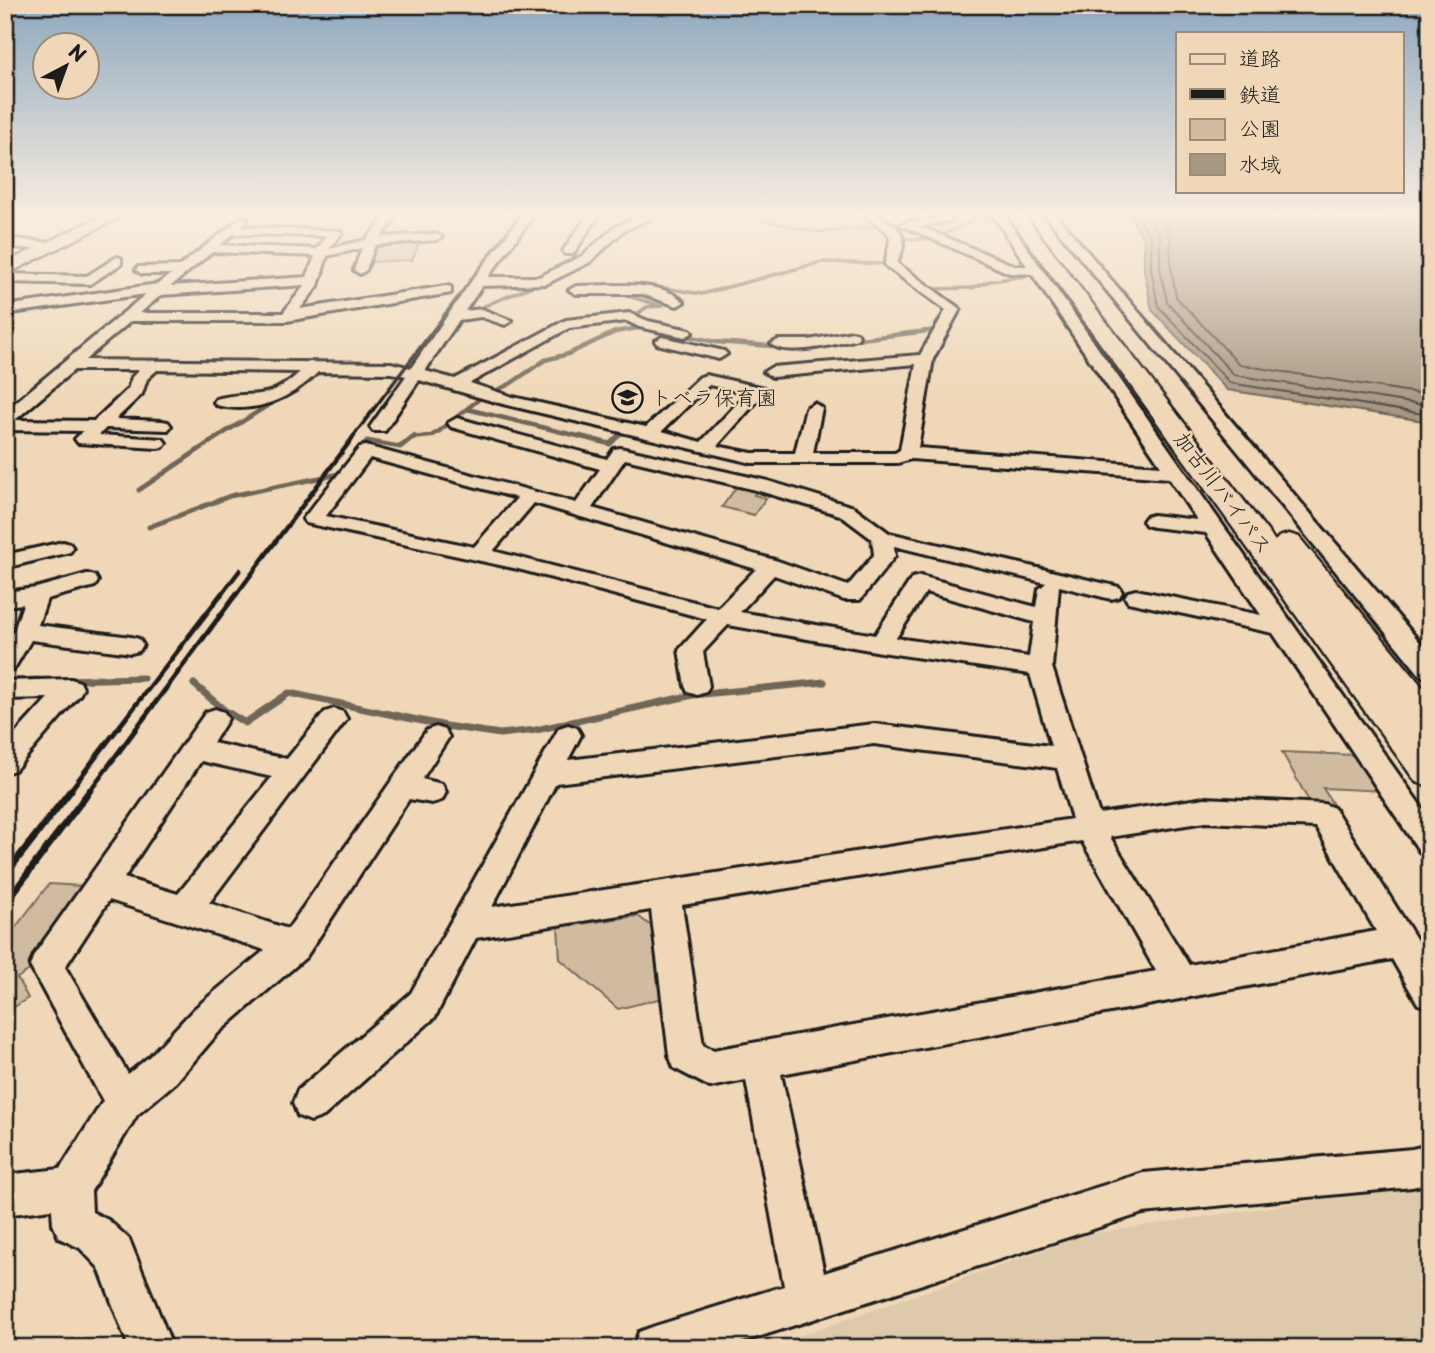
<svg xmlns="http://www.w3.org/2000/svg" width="1435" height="1353" font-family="'Playpen Sans','Klee One',sans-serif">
  <rect width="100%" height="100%" fill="#efd7b7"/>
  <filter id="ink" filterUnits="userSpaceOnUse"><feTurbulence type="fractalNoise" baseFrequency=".0143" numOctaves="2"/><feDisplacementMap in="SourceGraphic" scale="14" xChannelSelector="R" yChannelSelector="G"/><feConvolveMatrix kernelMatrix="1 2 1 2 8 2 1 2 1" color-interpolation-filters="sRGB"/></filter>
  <g filter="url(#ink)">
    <polygon fill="#dfc9ac" points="1430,1183 1430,1348 765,1348 1089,1234"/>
    <g fill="#d0bba0" stroke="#766c5e" stroke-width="2">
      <polygon points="421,239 412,260 369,262 374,244"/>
      <polygon points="738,485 757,490 754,495 766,498 754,515 722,507"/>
      <polygon points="1282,752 1354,755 1361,758 1384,791 1323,788 1335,808 1312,807"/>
      <polygon points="49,884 82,886 41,943 45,944 28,971 17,978 28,998 5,1013 5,941"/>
      <polygon points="638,916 655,929 663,998 618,1009 560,959 558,927"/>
    </g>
    <polygon fill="#a79782" stroke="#6f6659" stroke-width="2" points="1129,215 1430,215 1430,422 1227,390 1152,310 1144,270 1144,239"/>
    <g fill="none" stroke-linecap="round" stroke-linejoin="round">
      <g stroke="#544d45" stroke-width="2">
        <polyline points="1137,215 1151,238 1151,269 1158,306 1230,383 1430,415"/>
        <polyline points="1148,215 1160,236 1160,268 1167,302 1234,375 1430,406"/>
        <polyline points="1160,215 1170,233 1171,267 1176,297 1240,365 1430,395"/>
      </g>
      <g stroke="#6f6659" stroke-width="3.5">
        <polyline points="699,215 752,217 815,232 884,226"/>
        <polyline points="982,218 995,221"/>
        <polyline points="928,220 951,215"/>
        <polyline points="892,225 913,222"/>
        <polyline points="947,233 978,217"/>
        <polyline points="903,239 931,239"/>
        <polyline points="930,289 972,288 990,281 1033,275"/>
        <polyline points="468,313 544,281"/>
        <polyline points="637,314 647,307 662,306 621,294 639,284 702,294 822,262 886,264"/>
      </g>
      <g stroke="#6f6659" stroke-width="4.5">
        <polyline points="636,315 639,313"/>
        <polyline points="678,334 716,342 788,347"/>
        <polyline points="843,341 936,330"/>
        <polyline points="495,391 510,384 545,360 568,354 615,332 644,327"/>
        <polyline points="467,409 586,438"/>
        <polyline points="216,438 283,396"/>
        <polyline points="412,438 431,436 438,432 483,396"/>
        <polyline points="616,438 623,431"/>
      </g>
      <g stroke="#6f6659" stroke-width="5">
        <polyline points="579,436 610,444 618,436"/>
        <polyline points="356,454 367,441 400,447 414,436"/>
        <polyline points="139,490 219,436"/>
        <polyline points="149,527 230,496 339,474 344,468"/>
      </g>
      <g stroke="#6f6659" stroke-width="7">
        <polyline points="64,680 143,678"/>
        <polyline points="14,681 38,680"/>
        <polyline points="194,684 224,710 245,723 289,693 446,726 500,734 536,730 693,695 824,682"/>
      </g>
      <defs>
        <g id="minor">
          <path d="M387 215H398L381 237 436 234 442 237 436 240 375 245 366 270 360 274 354 270 362 248 327 256 318 286 300 309 446 286 451 287V293L287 321H131L85 360 391 363 411 368 473 279 523 215H534L488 277H539L582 256 615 227 642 215H657L623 231 590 262 546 284 482 286 465 311 482 309 512 321 505 325 481 317 459 320 425 371 455 379 566 320 629 313 648 321 690 330 692 333 685 337 639 327 627 321 569 328 470 383 513 397 646 427 700 377 706 375 764 388 766 391 717 446 752 453H795L806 408 814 403 822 408 813 453H895L900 450 916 364 772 377 764 372 772 367 920 355 946 310 887 267 885 264C894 226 892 239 865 215 880 215 905 225 903 245 903 251 899 257 897 263L960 309 933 359 918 448 1161 466 1032 274 1009 273 901 225 907 222 952 216V220L921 227 1015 266H1027L993 215H1004L1430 819V855L1420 852 1273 633 1128 602 1125 597 1128 592 1136 590 1261 615 1206 533 1153 527 1146 525 1143 521 1146 517 1153 515 1197 520 1169 478 911 459 898 463H752L503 404 419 380 385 431H373L370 427 406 376 391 373 318 372C291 399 254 415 216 405L214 402 216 399C255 389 264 405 300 372L157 370 147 379 142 394 116 419 162 421 168 422 171 426 168 430 106 428 99 435 163 439 166 443 163 447 157 448 78 443 75 439 83 431 5 430V411L146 294 5 314V306L158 284 171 274H142L136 270 138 267 180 266 242 217 248 220 241 227 340 231 342 233 330 248 366 240ZM233 234 327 236 317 249 220 245ZM212 252 315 256 307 277 171 286ZM305 285 283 313H140L161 295ZM74 370H139L132 377 128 389 94 421 15 420ZM709 385 747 393 701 442 662 431Z"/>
          <polygon points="588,215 599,215 573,254 565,254 563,251"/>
          <polygon points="1045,215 1056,215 1430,654 1430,678 1421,676"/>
          <polygon points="5,221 12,224 5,228"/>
          <polygon points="5,238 51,243 57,247 51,251 5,246"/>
          <polygon points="117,257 121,258 121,264 90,284 5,282 5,274 87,276"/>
          <path d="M614 285C637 285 667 285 684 302L677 306 642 294H576L569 290 576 286Z"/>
          <path d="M852 332 857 333 859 336 857 339C838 344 785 357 771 344L778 340H809Z"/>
          <polygon points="662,337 724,351 727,354 719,359 657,344 655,341"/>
          <path d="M457 418 607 459 614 449 620 448 768 481 854 507 889 533 1119 587 1122 592 1119 597 1111 599 1059 586 1052 667 1099 814 1205 798 1324 804 1334 808 1430 961V1008L1418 1004 1392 959 781 1074 824 1273 1143 1173 1412 1149 1430 1145V1183L1412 1187 1143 1213 724 1348H633L639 1332 655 1326 784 1286 746 1080 710 1087 674 1068 669 1055 651 910 476 938 435 1017 324 1116 311 1121 298 1116 293 1103 298 1090 411 993 559 728 568 725 577 728 581 735 568 760 874 724 1051 746 1030 674 881 652 728 625 703 652 709 686 706 692 697 695 688 692 685 686 679 650 707 619 518 569 306 523 303 519 360 447 366 446 576 503 600 469 451 427 448 423ZM370 458 517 498 474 547 326 516ZM625 459 756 490 840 515 872 539 874 555 848 586 778 561 592 508ZM534 503 756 569 718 608 493 551ZM894 546 1046 583 1039 589 1036 607 920 576 912 578 875 635 740 612 774 575 844 600H860L895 556ZM926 592 1034 622 1029 657 896 638ZM874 744 1057 768 1072 819 492 907 556 783ZM1205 822 1316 827 1376 931 1189 965 1110 837ZM1082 841 1156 971 713 1050 703 1045 682 905Z"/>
          <polygon points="63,542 70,544 73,548 70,552 5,568 5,555"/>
          <polygon points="87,574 95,576 98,581 95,586 47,599 38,625 131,637 139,639 143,645 139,651 131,653 31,640 14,669 5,671 5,643 14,631 23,604 5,606 5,592 36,588"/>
          <polygon points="71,679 80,682 83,688 80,694 15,770 5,773 5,745 48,698 5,699 5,681"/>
          <path d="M215 709 224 712 228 719 213 743 287 759 325 712 334 709 343 712 347 719 209 903 288 929 427 730 436 727 445 730 449 737 422 779 442 784 446 792 442 800 432 803 409 799 306 957 218 1033 176 1082 137 1115 91 1191 92 1212 108 1220 129 1239 173 1348H129L99 1268 80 1248 59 1238 53 1224 52 1209 5 1215V1175L60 1169 103 1101 30 966 34 955 206 712ZM201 761 272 777 178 894 124 878ZM109 900 265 950 194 1009 150 1056 128 1074 65 967Z"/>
        </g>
        <g id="highway">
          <polygon points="103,215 124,215 5,275 5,263"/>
          <polygon points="1008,215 1024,215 1275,541 1279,537 1289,534 1299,537 1430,696 1430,736 1423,734 1430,742 1430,786 1416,782"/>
        </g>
      </defs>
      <use href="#minor" stroke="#1c1c1c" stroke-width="6"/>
      <use href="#highway" stroke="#1c1c1c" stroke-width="5"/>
      <use href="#minor" fill="#efd7b7" fill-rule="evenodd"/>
      <use href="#highway" fill="#efd7b7" fill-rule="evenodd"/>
      <polyline stroke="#1c1c1c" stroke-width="2.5" points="445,314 519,215"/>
      <polyline stroke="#1c1c1c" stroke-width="3.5" points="352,438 446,313"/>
      <g stroke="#1c1c1c" stroke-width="4.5">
        <polyline points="221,595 240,570"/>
        <polyline points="236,595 354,436"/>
      </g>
      <g stroke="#1c1c1c" stroke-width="5">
        <polyline points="69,792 222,593"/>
        <polyline points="89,792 237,593"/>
      </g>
      <g stroke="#1c1c1c" stroke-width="7">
        <polyline points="5,875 71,790"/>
        <polyline points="5,904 90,790"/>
      </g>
    </g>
  </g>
  <linearGradient id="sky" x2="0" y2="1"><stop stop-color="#8ea8bf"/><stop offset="0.53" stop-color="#f8eddf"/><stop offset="1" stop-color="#f8eddf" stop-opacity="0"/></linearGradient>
  <rect width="1435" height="405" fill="url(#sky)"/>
  <defs>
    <symbol id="school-ring" viewBox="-11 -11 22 22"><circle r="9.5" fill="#efd7b7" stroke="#1c1c1c" stroke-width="1.5"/><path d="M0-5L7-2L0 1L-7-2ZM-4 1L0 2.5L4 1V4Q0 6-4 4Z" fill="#1c1c1c"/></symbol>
  </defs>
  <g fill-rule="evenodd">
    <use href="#school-ring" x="610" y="380" width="35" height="35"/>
  </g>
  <g text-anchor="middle" stroke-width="5" stroke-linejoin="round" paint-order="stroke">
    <g font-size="21" fill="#1c1c1c" stroke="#efd7b7" text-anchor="start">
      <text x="651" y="405">トベラ保育園</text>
    </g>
    <g font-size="21" fill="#1c1c1c" stroke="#efd7b7">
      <text transform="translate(1223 493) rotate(53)" y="7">加古川バイパス</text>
    </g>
  </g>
  <rect width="1435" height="1353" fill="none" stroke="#efd7b7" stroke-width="28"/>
  <rect x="14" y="14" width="1407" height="1325" fill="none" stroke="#1c1c1c" stroke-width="2.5" filter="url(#ink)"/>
  <rect x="1176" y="32" width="228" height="161" fill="#efd7b7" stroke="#9b8c79" stroke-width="2"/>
  <rect x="1190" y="54" width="35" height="10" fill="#efd7b7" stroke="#9b8c79" stroke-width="2"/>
  <text x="1239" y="66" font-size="21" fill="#1c1c1c">道路</text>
  <rect x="1190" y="89" width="35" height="10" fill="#1c1c1c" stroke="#9b8c79" stroke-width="2"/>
  <text x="1239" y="102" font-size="21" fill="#1c1c1c">鉄道</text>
  <rect x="1190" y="119" width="35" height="21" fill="#d0bba0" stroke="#9b8c79" stroke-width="2"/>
  <text x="1239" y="136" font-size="21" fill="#1c1c1c">公園</text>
  <rect x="1190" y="154" width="35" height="21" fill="#a79782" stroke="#9b8c79" stroke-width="2"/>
  <text x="1239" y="172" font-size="21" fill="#1c1c1c">水域</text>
  <g transform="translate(66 66) rotate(41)"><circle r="33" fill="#efd7b7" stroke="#9b8c79" stroke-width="2"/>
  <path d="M0-5L12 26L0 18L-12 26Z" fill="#1c1c1c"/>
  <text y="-10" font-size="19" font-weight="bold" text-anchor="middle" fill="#1c1c1c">N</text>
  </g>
</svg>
